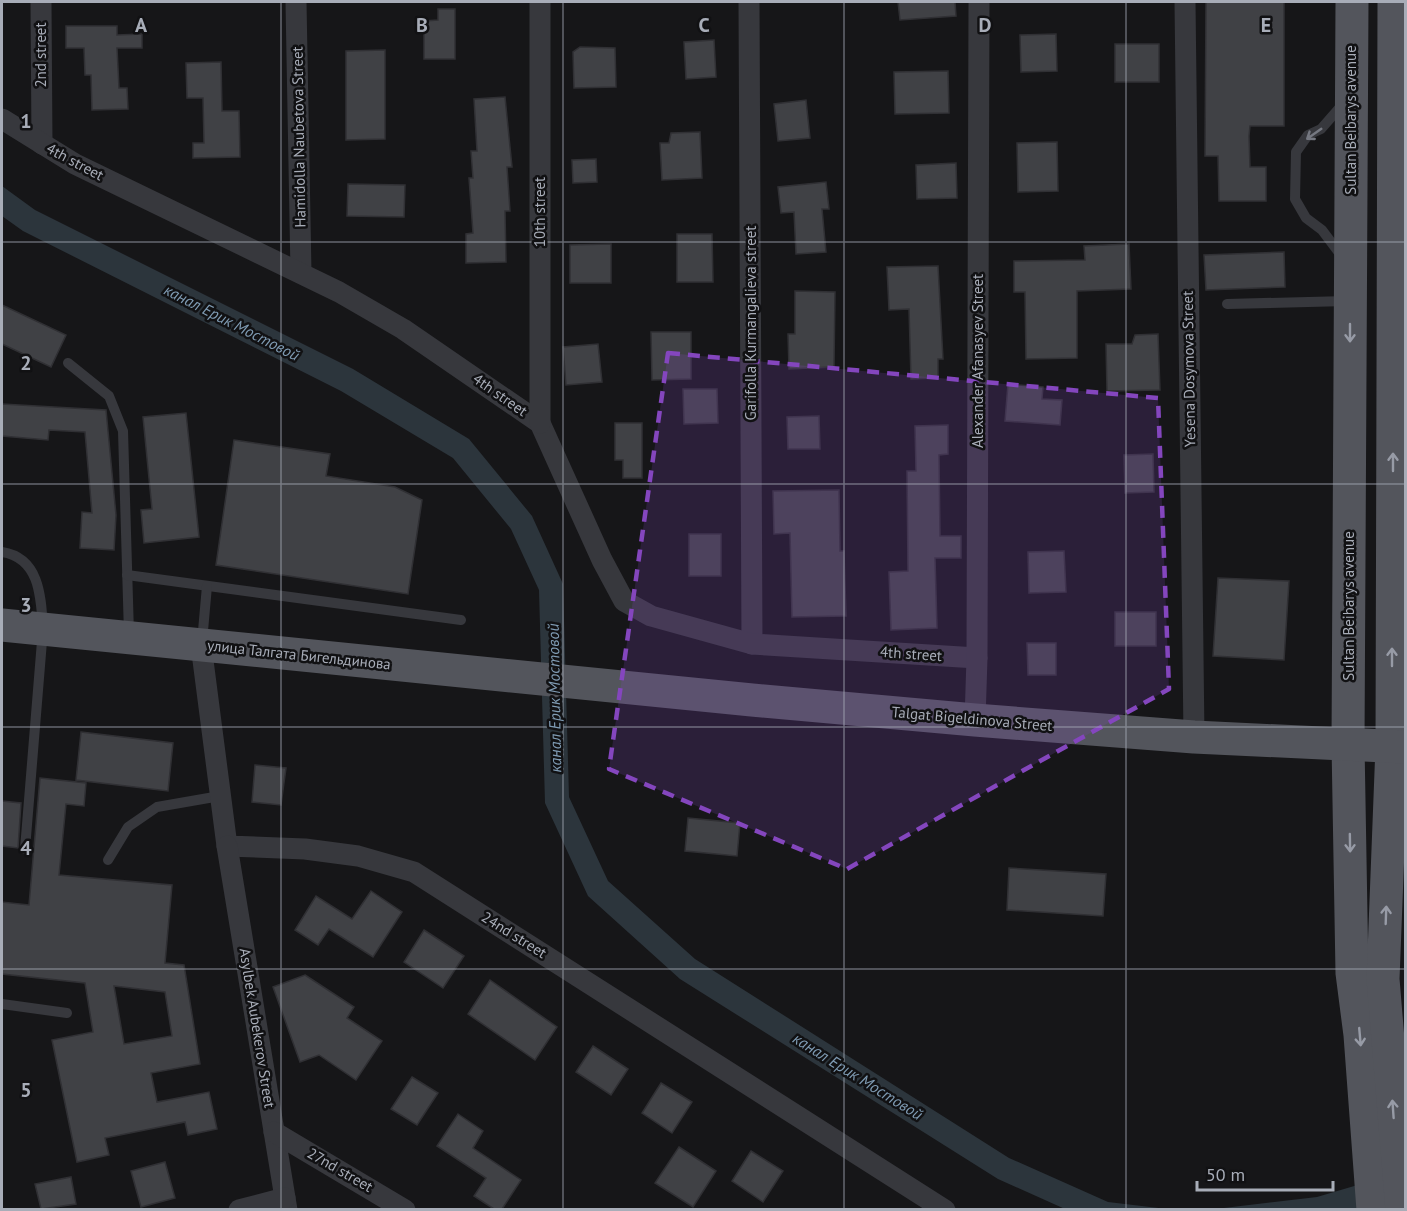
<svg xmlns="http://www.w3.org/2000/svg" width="1407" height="1211" font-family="'PT Sans',sans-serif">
  <rect width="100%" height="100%" fill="#161618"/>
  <g fill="#2c353c">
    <polygon points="2,186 35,210 353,369 469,439 532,516 563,584 569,797 608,881 695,959 1009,1158 1108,1202 1167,1209 1065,1209 998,1179 680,979 588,896 545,803 539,590 511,529 453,458 341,391 23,231 2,216"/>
    <polygon points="1405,1171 1382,1209 1207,1210 1317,1197"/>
  </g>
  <g fill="#404145" stroke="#303034" stroke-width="1.5" fill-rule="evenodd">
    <polygon points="898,2 955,2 956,16 900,20"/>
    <polygon points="1206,2 1284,2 1284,126 1250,126 1249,136 1250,167 1266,167 1266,201 1219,201 1218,156 1205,156"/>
    <polygon points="438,9 455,9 455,59 424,59 424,21 438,20"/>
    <polygon points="66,26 117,26 117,35 142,34 142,48 117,48 119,88 127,88 128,109 92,110 91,75 85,75 84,48 66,48"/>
    <polygon points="1056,34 1057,71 1021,72 1020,35"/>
    <polygon points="714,40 716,77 686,79 684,42"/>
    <rect x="1115" y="44" width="44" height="38"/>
    <polygon points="580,47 615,48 616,87 574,88 573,52"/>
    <polygon points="385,50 385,139 346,140 346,51"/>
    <polygon points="221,62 222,111 239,111 240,157 193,158 193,143 204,143 203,98 187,98 186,63"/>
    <polygon points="948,71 949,113 895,114 894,72"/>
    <polygon points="505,97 512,167 507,167 510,211 505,211 506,262 466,263 466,234 473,233 469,178 473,178 471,151 477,151 474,99"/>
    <polygon points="806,100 810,138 778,141 774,104"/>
    <polygon points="700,132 702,178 662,180 660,143 669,143 671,133"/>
    <polygon points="1057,142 1058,191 1018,192 1017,143"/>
    <polygon points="596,159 597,182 573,183 572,160"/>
    <polygon points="956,163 957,198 917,199 916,165"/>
    <polygon points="826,182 829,209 822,209 826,252 796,254 794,212 781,213 778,187"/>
    <polygon points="348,184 405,185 404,217 347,216"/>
    <polygon points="677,234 712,234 713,282 677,282"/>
    <polygon points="611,244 611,283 570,283 570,245"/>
    <polygon points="1129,244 1131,289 1077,291 1077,358 1026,359 1025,292 1014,292 1014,261 1085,260 1084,246"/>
    <polygon points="1284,252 1285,287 1206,290 1204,255"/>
    <polygon points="938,266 943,359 938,359 938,378 911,379 909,309 889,310 887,267"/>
    <polygon points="795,291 835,292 834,367 789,369 788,334 795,334"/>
    <polygon points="2,305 66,335 51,367 2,344"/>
    <polygon points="651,332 691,332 691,379 652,380"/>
    <polygon points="1158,334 1160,390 1107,391 1106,344 1132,344 1135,335"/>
    <polygon points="598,344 602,382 566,385 563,347"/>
    <polygon points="1008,384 1043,387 1042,399 1062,400 1060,425 1005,421"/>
    <polygon points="683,389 717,389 718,423 684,424"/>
    <polygon points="2,404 106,410 116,515 114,550 80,548 82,512 92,513 85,432 49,430 48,440 2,436"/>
    <polygon points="186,413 199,537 144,543 141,510 152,509 143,417"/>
    <polygon points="819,416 820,449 788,449 787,417"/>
    <polygon points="615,423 642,423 642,478 623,478 623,460 615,460"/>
    <polygon points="948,425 948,454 939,455 940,536 961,536 961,558 935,558 937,628 891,630 889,572 908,571 907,471 916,471 915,426"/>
    <polygon points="234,440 330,454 326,476 395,487 422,500 408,594 216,565"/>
    <polygon points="1153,454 1154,492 1125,493 1124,455"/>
    <polygon points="839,490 840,551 844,551 846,616 792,617 790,533 774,534 773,491"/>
    <rect x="689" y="534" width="32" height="42"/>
    <polygon points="1064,551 1066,592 1029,593 1028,552"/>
    <polygon points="1218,578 1289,581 1284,660 1213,656"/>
    <rect x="1115" y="612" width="41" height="34"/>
    <polygon points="1027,643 1056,643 1056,675 1028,675"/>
    <polygon points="81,732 173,743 168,791 76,780"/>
    <polygon points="255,765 286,768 281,805 252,802"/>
    <path d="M40 778 86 783 84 806 66 804 59 875 172 885 165 963 184 965 200 1064 151 1073 157 1102 209 1092 217 1129 188 1135 185 1122 105 1138 109 1155 77 1162 52 1040 93 1032 85 983 2 974V902L29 905ZM114 986 165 992 172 1036 124 1044Z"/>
    <polygon points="2,801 21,803 18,848 2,846"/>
    <polygon points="688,818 740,823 737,856 685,851"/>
    <polygon points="1009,868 1106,874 1103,916 1007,910"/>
    <polygon points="371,891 402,912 373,957 329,929 318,945 295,930 316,896 352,919"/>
    <polygon points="424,930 464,956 443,988 404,962"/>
    <polygon points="305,975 354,1007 347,1018 382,1041 356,1080 319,1055 300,1062 273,987"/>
    <polygon points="490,980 557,1027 535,1060 468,1014"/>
    <polygon points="593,1046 628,1069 611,1095 576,1072"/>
    <polygon points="412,1077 438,1093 417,1125 391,1109"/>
    <polygon points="661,1083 692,1102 672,1133 642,1113"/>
    <polygon points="458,1114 483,1131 473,1148 521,1180 502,1209 494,1209 474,1196 486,1178 437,1146"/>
    <polygon points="679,1147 716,1171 693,1207 655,1183"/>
    <polygon points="751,1151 783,1171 763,1202 732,1181"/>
    <polygon points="165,1162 175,1198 141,1207 131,1171"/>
    <polygon points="71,1177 76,1204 41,1209 35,1184"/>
  </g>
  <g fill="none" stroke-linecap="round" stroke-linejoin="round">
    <g stroke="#37383d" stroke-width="10">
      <polyline points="1340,254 1322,230 1306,218 1295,199 1296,152 1308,135 1321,129 1342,105"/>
      <polyline points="1227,304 1347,301"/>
      <polyline points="68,363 109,396 123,431 129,634"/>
      <path d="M2 552C40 558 41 597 43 629L25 849"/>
      <polyline points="127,575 461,620"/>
      <polyline points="202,642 207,586"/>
      <polyline points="108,860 128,827 157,807 220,796"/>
      <polyline points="2,1004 67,1013"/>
    </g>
    <g stroke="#37383d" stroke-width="21">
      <polyline points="41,2 42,144"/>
      <polyline points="296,2 301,273"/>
      <polyline points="749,2 752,644"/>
      <polyline points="1185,2 1194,737"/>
      <polyline points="2,119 75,164 339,292 403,329 540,423 602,560 624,601 651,616 752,644 977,658"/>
      <polyline points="540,423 540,2"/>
      <polyline points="201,645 227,846 305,849 358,856 414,872 945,1210"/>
      <polyline points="975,720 977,658 979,2"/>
      <polyline points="227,846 287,1210"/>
      <polyline points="274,1132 405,1210"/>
      <polyline points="239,1210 285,1198"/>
    </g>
    <g stroke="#53555c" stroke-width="33">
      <polyline points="1352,2 1348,744 1352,973 1360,1035 1373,1210"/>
      <polyline points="1394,2 1392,746 1383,979 1402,1210"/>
      <polyline points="2,625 752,700 975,720 1194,737 1406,747"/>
    </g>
  </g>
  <defs><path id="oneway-shaft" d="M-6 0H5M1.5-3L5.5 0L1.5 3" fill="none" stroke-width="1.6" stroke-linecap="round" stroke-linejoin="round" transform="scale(1.5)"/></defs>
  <use stroke="#757881" href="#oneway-shaft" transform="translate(1314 134) rotate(145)"/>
  <g stroke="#979ba6">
    <use href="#oneway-shaft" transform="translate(1350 333) rotate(90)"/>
    <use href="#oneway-shaft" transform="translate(1393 462) rotate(-90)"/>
    <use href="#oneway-shaft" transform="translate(1392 657) rotate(-90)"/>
    <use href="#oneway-shaft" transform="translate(1350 843) rotate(89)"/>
    <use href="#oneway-shaft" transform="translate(1386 915) rotate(-88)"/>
    <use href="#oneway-shaft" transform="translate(1360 1037) rotate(85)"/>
    <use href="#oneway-shaft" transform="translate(1393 1109) rotate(-94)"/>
  </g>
  <path fill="#8446be" fill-opacity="0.2" stroke="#8446be" stroke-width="4.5" stroke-dasharray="12 8" stroke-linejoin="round" d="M668 353 1158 398 1169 689 847 869 609 769Z"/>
  <path fill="none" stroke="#a8adb8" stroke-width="1.5" stroke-opacity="0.55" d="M281 2V1210M563 2V1210M844 2V1210M1126 2V1210M2 242H1406M2 484H1406M2 727H1406M2 969H1406"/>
  <g text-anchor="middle" stroke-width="5" stroke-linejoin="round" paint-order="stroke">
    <g font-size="15" fill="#a8adb8" stroke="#111113">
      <text transform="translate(41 55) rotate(-90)" y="5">2nd street</text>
      <text transform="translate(1351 120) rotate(-90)" y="5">Sultan Beibarys avenue</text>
      <text transform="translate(299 137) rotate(-91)" y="5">Hamidolla Naubetova Street</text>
      <text transform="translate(75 162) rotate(28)" y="5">4th street</text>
      <text transform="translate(540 212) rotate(-90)" y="5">10th street</text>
      <text transform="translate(751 323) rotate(-90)" y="5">Garifolla Kurmangalieva street</text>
      <text transform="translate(978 361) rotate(-90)" y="5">Alexander Afanasyev Street</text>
      <text transform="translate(1189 369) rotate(-91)" y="5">Yesena Dosymova Street</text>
      <text transform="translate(500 395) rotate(35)" y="5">4th street</text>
      <text transform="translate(1349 606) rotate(-90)" y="5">Sultan Beibarys avenue</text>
      <text transform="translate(911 654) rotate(4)" y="5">4th street</text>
      <text transform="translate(299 655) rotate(6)" y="5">улица Талгата Бигельдинова</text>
      <text transform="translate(972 719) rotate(5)" y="5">Talgat Bigeldinova Street</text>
      <text transform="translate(514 935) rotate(32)" y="5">24nd street</text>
      <text transform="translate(257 1028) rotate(81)" y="5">Asylbek Aubekerov Street</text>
      <text transform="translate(340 1170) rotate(30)" y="5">27nd street</text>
    </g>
    <g font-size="16" font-style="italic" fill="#7f9bb3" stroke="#111113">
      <text transform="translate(232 322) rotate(27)" y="6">канал Ерик Мостовой</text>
      <text transform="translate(554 698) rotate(-91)" y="6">канал Ерик Мостовой</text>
      <text transform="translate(858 1076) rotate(32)" y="6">канал Ерик Мостовой</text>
    </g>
  </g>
  <g font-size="20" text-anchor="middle" font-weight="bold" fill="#a8adb8" stroke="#111113" stroke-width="5" stroke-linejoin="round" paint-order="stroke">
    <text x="141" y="32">A</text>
    <text x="422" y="32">B</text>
    <text x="704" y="32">C</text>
    <text x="985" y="32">D</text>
    <text x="1266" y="32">E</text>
    <text x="26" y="128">1</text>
    <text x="26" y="370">2</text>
    <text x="26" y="612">3</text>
    <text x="26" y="855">4</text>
    <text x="26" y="1097">5</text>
  </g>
  <rect width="1407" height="1211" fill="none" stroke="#a8adb8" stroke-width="6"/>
  <path d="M1197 1181v9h136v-9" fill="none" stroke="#a8adb8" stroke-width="3"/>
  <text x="1206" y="1181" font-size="18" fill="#a8adb8" stroke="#111113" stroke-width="4.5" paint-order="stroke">50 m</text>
</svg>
